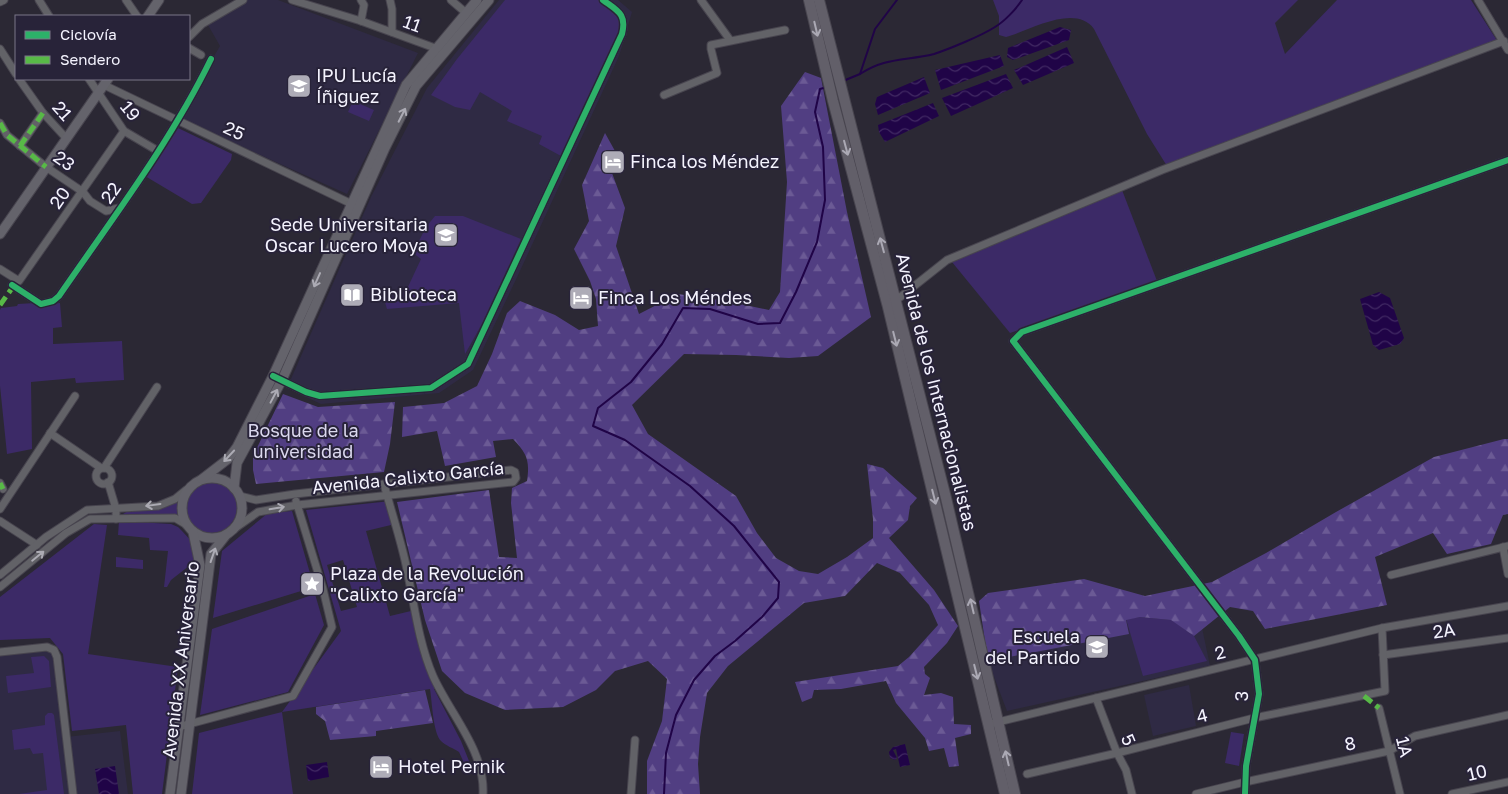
<svg xmlns="http://www.w3.org/2000/svg" width="1508" height="794" font-family="'Golos Text',sans-serif">
  <defs>
    <pattern id="forest-firs" width="22" height="20" patternUnits="userSpaceOnUse" patternTransform="scale(1.25)"><rect width="22" height="20" fill="#513e82"/><path d="M5 1l3.5 6h-7zM16 11l3.5 6h-7z" fill="#6b5a95"/></pattern>
    <pattern id="water-waves" width="16" height="10" patternUnits="userSpaceOnUse" patternTransform="scale(1.25)"><rect width="16" height="10" fill="#200447"/><path d="M0 5q4-4 8 0t8 0" fill="none" stroke="#412963"/></pattern>
  </defs>
  <rect width="100%" height="100%" fill="#2b2834"/>
  <g fill="#2f2a44">
    <polygon points="247,0 278,0 418,53 347,194 178,118 220,46 208,25"/>
    <polygon points="499,0 618,0 632,12 619,56 519,273 473,370 439,393 321,404 287,388 371,197 427,88"/>
    <polygon points="1195,594 1210,666 1007,711 988,661 1145,596"/>
    <polygon points="55,650 66,737 120,731 128,794 0,794 0,656"/>
    <polygon points="1189,685 1196,726 1153,736 1144,695"/>
  </g>
  <g fill="#3c2a67" fill-rule="evenodd">
    <polygon points="505,0 599,0 619,16 621,29 578,123 561,156 539,144 542,136 507,121 512,111 480,92 470,110 455,107 431,95 457,59"/>
    <path d="M993 0H1298L1275 23 1285 54 1337 0H1471L1496 39V43L1167 166 1147 134 1094 29C1075 3 1029 31 1006 37L999 35V16Z"/>
    <polygon points="353,101 374,110 369,121 348,112"/>
    <polygon points="178,128 232,154 231,160 201,203 192,204 145,176"/>
    <polygon points="1122,190 1157,281 1010,333 952,262"/>
    <polygon points="435,216 463,216 521,239 487,315 465,354 459,303 387,309 384,299 400,295 407,289 421,259 413,253 426,227"/>
    <path d="M35 303C47 310 48 303 60 303L62 327 53 328V344L122 341 124 380 76 383 75 378 31 382 32 449 7 454 0 386V310L1 308 17 306 18 304Z"/>
    <circle cx="211" cy="507" r="26"/>
    <path d="M391 501V525L366 531 390 616 411 611 417 641 438 688 434 689 461 741 471 766 465 765 459 752C453 748 446 746 441 741 433 733 432 701 430 689L282 712 293 794H192L199 733 282 712 341 631 306 510ZM343 560 357 607 341 611 327 565Z"/>
    <polygon points="177,502 178,514 127,516 123,514 128,511 160,508"/>
    <polygon points="292,511 314,587 213,618 222,551 268,513"/>
    <polygon points="119,521 171,524 178,527 182,531 194,544 194,562 171,580 167,587 164,587 168,551 150,550 149,538 118,535"/>
    <polygon points="94,524 107,525 88,654 178,667 162,794 133,794 126,725 72,731 63,654 50,638 0,640 0,597"/>
    <polygon points="116,557 143,560 143,569 116,567"/>
    <polygon points="315,594 324,625 288,692 200,715 212,629"/>
    <polygon points="1140,617 1172,620 1194,636 1207,661 1143,676 1126,619"/>
    <polygon points="44,656 49,661 51,687 8,693 6,676 34,673 31,657"/>
    <polygon points="48,713 52,713 54,715 64,794 19,794 47,790 43,753 33,754 30,748 14,750 12,730 45,725 45,716"/>
    <polygon points="1231,732 1244,734 1239,766 1225,763"/>
  </g>
  <g fill="url(#forest-firs)">
    <path d="M805 72 821 78 847 212 871 317 818 356 789 358 736 355 684 354 632 405 648 434 736 496 757 533 776 558 799 571 818 574 847 557 873 538V519L867 464 883 468 917 498 910 506 908 520 889 538 934 590 958 626 947 643 924 667 925 674 930 678 924 695 941 693 953 697 954 724 971 725V734L955 738 959 766 949 767 944 748 929 751 925 738 896 703 886 681 841 689 814 690 812 698 802 702 795 682 898 666 909 657 938 625 929 605 900 573 877 563 845 596 804 603 728 666 707 693 700 737 698 764 700 794H647V761L662 721 667 679 648 661 615 671 596 690 563 707 505 710 465 693 442 671 425 620 397 502 489 490 499 557 517 558 511 503 512 488 527 481C530 460 527 454 513 439L493 441 496 457 445 466 437 431 402 437 403 407 444 403 477 386 492 354 507 313 520 301 555 315 579 330 598 326 596 299 590 281 574 249 589 221 582 185 605 133 615 151 609 165 625 208 616 246 639 314 678 294 726 301 769 310 780 292 787 182 781 106Z"/>
    <polygon points="283,394 318,407 395,402 390,444 384,472 256,484 253,470 253,456"/>
    <polygon points="1504,439 1508,439 1508,514 1503,515 1491,544 1447,554 1433,533 1375,557 1387,605 1265,629 1253,611 1230,607 1194,636 1171,620 1140,617 1126,620 1129,634 988,661 979,601 988,593 1084,579 1145,596 1212,582 1266,553 1336,512 1434,457"/>
    <polygon points="425,690 433,723 376,731 376,736 330,740 325,721 316,714 316,707"/>
  </g>
  <g fill="url(#water-waves)">
    <polygon points="1060,27 1071,30 1069,40 1013,60 1007,57 1008,48"/>
    <polygon points="1067,47 1074,63 1023,85 1014,70"/>
    <polygon points="1000,55 1004,66 941,90 935,70"/>
    <polygon points="1006,74 1013,88 951,116 942,98"/>
    <polygon points="924,77 930,93 878,115 875,104 877,97"/>
    <polygon points="933,103 939,116 885,142 879,132 878,125"/>
    <polygon points="1379,292 1390,298 1404,338 1400,344 1379,350 1373,345 1360,299"/>
    <polygon points="905,744 910,765 900,767 896,749 893,750 897,758 895,760 890,758 889,752 893,747"/>
    <polygon points="327,762 329,777 308,781 306,765"/>
    <polygon points="115,766 119,794 99,794 95,769"/>
  </g>
  <g fill="none" stroke-linecap="round" stroke-linejoin="round">
    <g stroke="#200447" stroke-width="2">
      <path d="M860 74C886 57 906 61 934 54 949 49 981 36 995 27 1005 21 1016 9 1022 0"/>
      <polyline points="843,81 860,74 875,29 897,0"/>
      <polyline points="664,794 666,753 676,715 694,680 715,656 735,641 762,617 778,598 779,582 734,526 690,486 625,440 593,426 598,408 631,382 662,344 683,308 710,309 758,324 780,323 796,292 817,242 825,200 823,147 815,112 820,89 827,87"/>
    </g>
    <defs>
      <g id="minor">
        <polyline points="39,0 49,16"/>
        <polyline points="126,0 137,16"/>
        <polyline points="292,0 361,21 435,48"/>
        <polyline points="390,0 392,9 392,32"/>
        <polyline points="451,0 465,12"/>
        <polyline points="701,0 730,40"/>
        <polyline points="1478,0 1508,50"/>
        <polyline points="0,2 4,0"/>
        <polyline points="361,21 364,5 361,0"/>
        <polyline points="189,37 202,24 243,0"/>
        <polyline points="189,48 201,55"/>
        <polyline points="0,49 16,74"/>
        <polyline points="19,79 43,113 66,138"/>
        <polyline points="89,79 124,131 158,151"/>
        <polyline points="104,85 356,206"/>
        <polyline points="664,95 717,73 711,49 711,45 785,30"/>
        <polyline points="0,123 7,135 46,167 83,192 90,201 106,211 119,208"/>
        <polyline points="20,146 43,113"/>
        <polyline points="0,269 19,281 124,131"/>
        <path d="M12 285 41 304 53 301 59 296C112 219 170 143 211 59"/>
        <polyline points="894,302 947,260 1162,170 1504,41"/>
        <path d="M273 376 306 392 320 396 431 388 468 364 622 34C627 14 618 11 603 0"/>
        <polyline points="50,433 101,468"/>
        <polyline points="104,468 157,387"/>
        <circle cx="104" cy="476" r="8"/>
        <polyline points="108,482 116,509 116,519"/>
        <polyline points="0,483 3,489"/>
        <path d="M384 484C391 511 400 537 406 565 414 602 418 641 433 676 450 714 485 750 483 794"/>
        <polyline points="0,509 75,396"/>
        <polyline points="0,521 37,545"/>
        <polyline points="234,529 258,512 297,505 513,482 516,478 515,472 511,470 295,494 256,500 240,496"/>
        <polyline points="1503,547 1508,574"/>
        <polyline points="0,575 46,537 87,510 158,506 175,499 186,490"/>
        <polyline points="1391,575 1508,546"/>
        <polyline points="0,587 66,533 90,519 175,518 185,524"/>
        <polyline points="0,652 47,647 54,650 57,657 73,794"/>
        <polyline points="1383,655 1508,638"/>
        <polyline points="1096,698 1117,753 1126,770 1132,794"/>
        <polyline points="1379,708 1400,794"/>
        <polyline points="994,723 1382,628 1508,606"/>
        <polyline points="178,727 293,696 332,627 323,589 296,501"/>
        <polyline points="1027,774 1117,753 1254,718 1385,691 1382,628"/>
        <polyline points="631,794 635,740"/>
        <polyline points="1196,794 1245,782 1389,751 1415,736 1508,715"/>
        <polyline points="1245,794 1246,766 1259,694 1255,660 1239,636 1013,341 1022,332 1508,160"/>
        <polyline points="1452,794 1508,782"/>
      </g>
      <g id="major">
        <polyline points="148,16 159,0"/>
        <polyline points="0,234 108,79"/>
        <circle cx="212" cy="508" r="30"/>
        <polyline points="202,479 228,459 237,447 273,376 406,85 477,0"/>
        <polyline points="234,488 237,463 282,380 385,148 416,86 489,0"/>
        <polyline points="170,794 200,565 193,532"/>
        <polyline points="181,794 211,554 226,535"/>
      </g>
      <g id="highway">
        <polyline points="809,0 833,101 888,307 1005,794"/>
        <polyline points="819,0 946,498 1015,794"/>
      </g>
    </defs>
    <use href="#minor" stroke="#48454f" stroke-width="9"/>
    <use href="#major" stroke="#48454f" stroke-width="11"/>
    <use href="#highway" stroke="#48454f" stroke-width="12"/>
    <use href="#minor" stroke="#626267" stroke-width="7"/>
    <use href="#major" stroke="#64636b" stroke-width="9"/>
    <use href="#highway" stroke="#625f69" stroke-width="10"/>
    <g stroke="#58b947" stroke-width="5" stroke-dasharray="10 5" stroke-linecap="butt">
      <polyline points="0,123 7,135 46,167"/>
      <polyline points="20,146 43,113"/>
      <polyline points="0,305 15,284"/>
      <polyline points="0,483 3,489"/>
      <polyline points="1364,696 1379,708"/>
    </g>
    <defs>
      <g id="cycleway">
        <path d="M12 285 41 304 53 301 59 296C112 219 170 143 211 59"/>
        <path d="M273 376 306 392 320 396 431 388 468 364 622 34C627 14 618 11 603 0"/>
        <polyline points="1245,794 1246,766 1259,694 1255,660 1239,636 1013,341 1022,332 1508,160"/>
      </g>
    </defs>
    <use href="#cycleway" stroke="#282339" stroke-width="9"/>
    <use href="#cycleway" stroke="#2db169" stroke-width="6"/>
  </g>
  <defs><path id="oneway-shaft" d="M-6 0H5M1.5-3L5.5 0L1.5 3" fill="none" stroke-width="1.6" stroke-linecap="round" stroke-linejoin="round" transform="scale(1.25)"/></defs>
  <g stroke="#aba9b4">
    <use href="#oneway-shaft" transform="translate(816 29) rotate(77)"/>
    <use href="#oneway-shaft" transform="translate(846 148) rotate(75)"/>
    <use href="#oneway-shaft" transform="translate(882 245) rotate(-105)"/>
    <use href="#oneway-shaft" transform="translate(895 339) rotate(76)"/>
    <use href="#oneway-shaft" transform="translate(934 497) rotate(76)"/>
    <use href="#oneway-shaft" transform="translate(972 606) rotate(-103)"/>
    <use href="#oneway-shaft" transform="translate(976 672) rotate(76)"/>
    <use href="#oneway-shaft" transform="translate(1007 758) rotate(-103)"/>
  </g>
  <g stroke="#acabb4">
    <use href="#oneway-shaft" transform="translate(402 115) rotate(-63)"/>
    <use href="#oneway-shaft" transform="translate(317 280) rotate(114)"/>
    <use href="#oneway-shaft" transform="translate(274 396) rotate(-62)"/>
    <use href="#oneway-shaft" transform="translate(229 456) rotate(133)"/>
    <use href="#oneway-shaft" transform="translate(213 555) rotate(-71)"/>
  </g>
  <g stroke="#abaab2">
    <use href="#oneway-shaft" transform="translate(153 505) rotate(172)"/>
    <use href="#oneway-shaft" transform="translate(277 508) rotate(-10)"/>
    <use href="#oneway-shaft" transform="translate(38 556) rotate(-39)"/>
  </g>
  <defs>
    <symbol id="school-square" viewBox="-11 -11 22 22"><rect x="-9" y="-9" width="18" height="18" rx="4" fill="#aeacb7" stroke="#282339"/><path d="M0-5L7-2L0 1L-7-2ZM-4 1L0 2.5L4 1V4Q0 6-4 4Z" fill="#fff"/></symbol>
    <symbol id="hotel-square" viewBox="-11 -11 22 22"><rect x="-9" y="-9" width="18" height="18" rx="4" fill="#aeacb7" stroke="#282339"/><path d="M-6-4.5h1.5V1H6V5H4.5V3h-9V5H-6ZM-4 0a1.8 1.8 0 1 1 3.6 0ZM.5 0V-2.5h3Q6-2.5 6 0Z" fill="#fff"/></symbol>
    <symbol id="university-square" viewBox="-11 -11 22 22"><rect x="-9" y="-9" width="18" height="18" rx="4" fill="#aeacb7" stroke="#282339"/><path d="M0-5L7-2L0 1L-7-2ZM-4 1L0 2.5L4 1V4Q0 6-4 4Z" fill="#fff"/></symbol>
    <symbol id="library-square" viewBox="-11 -11 22 22"><rect x="-9" y="-9" width="18" height="18" rx="4" fill="#aeacb7" stroke="#282339"/><path d="M-6-4Q-3-5.5-.7-3.5V5Q-3 3-6 4ZM6-4Q3-5.5 .7-3.5V5Q3 3 6 4Z" fill="#fff"/></symbol>
    <symbol id="sight-square" viewBox="-11 -11 22 22"><rect x="-9" y="-9" width="18" height="18" rx="4" fill="#aeacb7" stroke="#282339"/><path d="M0-6L1.8-2.2L6-1.7L2.9 1.2L3.7 5.4L0 3.3L-3.7 5.4L-2.9 1.2L-6-1.7L-1.8-2.2Z" fill="#fff"/></symbol>
  </defs>
  <g fill-rule="evenodd">
    <use href="#school-square" x="285" y="72" width="28" height="28"/>
    <use href="#hotel-square" x="599" y="148" width="28" height="28"/>
    <use href="#university-square" x="432" y="221" width="28" height="28"/>
    <use href="#library-square" x="338" y="281" width="28" height="28"/>
    <use href="#hotel-square" x="567" y="284" width="28" height="28"/>
    <use href="#sight-square" x="298" y="570" width="28" height="28"/>
    <use href="#university-square" x="1083" y="633" width="28" height="28"/>
    <use href="#hotel-square" x="367" y="753" width="28" height="28"/>
  </g>
  <g text-anchor="middle" stroke-width="4" stroke-linejoin="round" paint-order="stroke">
    <g font-size="18" fill="#f4f3fe" stroke="#282339">
      <text transform="translate(412 24) rotate(20)" y="6">11</text>
      <text transform="translate(62 111) rotate(48)" y="6">21</text>
      <text transform="translate(130 111) rotate(51)" y="6">19</text>
      <text transform="translate(234 131) rotate(25)" y="6">25</text>
      <text transform="translate(64 161) rotate(35)" y="6">23</text>
      <text transform="translate(111 193) rotate(-55)" y="6">22</text>
      <text transform="translate(60 198) rotate(-55)" y="6">20</text>
      <text transform="translate(936 392) rotate(76)" y="6">Avenida de los Internacionalistas</text>
      <text transform="translate(408 478) rotate(-6)" y="6">Avenida Calixto García</text>
      <text transform="translate(1444 631) rotate(-8)" y="6">2A</text>
      <text transform="translate(1220 653) rotate(-14)" y="6">2</text>
      <text transform="translate(181 660) rotate(-83)" y="6">Avenida XX Aniversario</text>
      <text transform="translate(1242 696) rotate(-88)" y="6">3</text>
      <text transform="translate(1202 716) rotate(-14)" y="6">4</text>
      <text transform="translate(1128 740) rotate(67)" y="6">5</text>
      <text transform="translate(1350 744) rotate(-12)" y="6">8</text>
      <text transform="translate(1404 747) rotate(76)" y="6">1A</text>
      <text transform="translate(1477 773) rotate(-13)" y="6">10</text>
    </g>
    <g font-size="18" fill="#f4f3fe" stroke="#282339" text-anchor="start">
      <text x="316" y="82">IPU Lucía<tspan x="316" dy="21">Íñiguez</tspan></text>
      <text x="630" y="168">Finca los Méndez</text>
      <text x="428" y="231" text-anchor="end">Sede Universitaria<tspan x="428" dy="21">Oscar Lucero Moya</tspan></text>
      <text x="370" y="301">Biblioteca</text>
      <text x="598" y="304">Finca Los Méndes</text>
      <text x="330" y="580">Plaza de la Revolución<tspan x="330" dy="21">"Calixto García"</tspan></text>
      <text x="1080" y="643" text-anchor="end">Escuela<tspan x="1080" dy="21">del Partido</tspan></text>
      <text x="398" y="773">Hotel Pernik</text>
    </g>
    <g font-size="18" fill="#dbd8ee" stroke="#282339">
      <text x="303" y="437">Bosque de la<tspan x="303" dy="21">universidad</tspan></text>
    </g>
  </g>
  <rect x="15" y="15" width="175" height="65" fill="#282339" stroke="#7a7688"/>
  <rect x="25" y="31" width="25" height="8" fill="#2db169" stroke="#7a7688"/>
  <text x="60" y="40" font-size="15" fill="#f4f3fe">Ciclovía</text>
  <rect x="25" y="56" width="25" height="8" fill="#58b947" stroke="#7a7688"/>
  <text x="60" y="65" font-size="15" fill="#f4f3fe">Sendero</text>
</svg>
